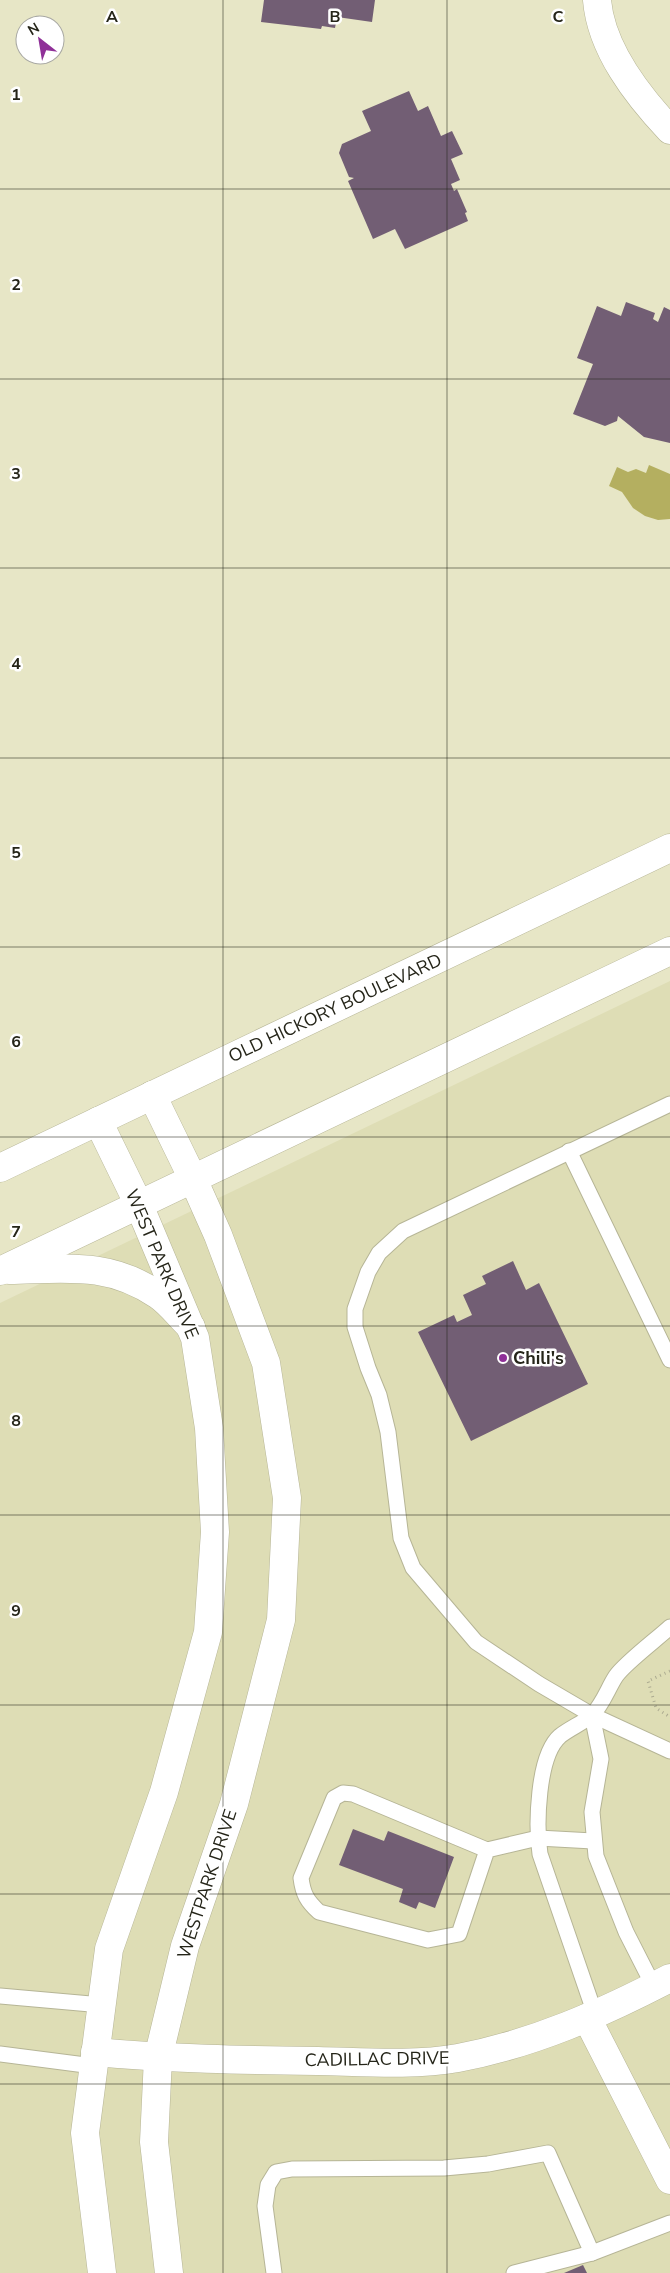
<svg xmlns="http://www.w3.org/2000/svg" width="670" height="2273" font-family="'Nunito Sans',sans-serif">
  <rect width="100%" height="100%" fill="#e7e6c6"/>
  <polygon fill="#deddb5" points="670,981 670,2273 0,2273 0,1303"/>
  <polygon fill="#b4af60" points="649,465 670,474 670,519 658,520 645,516 633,508 622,492 609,486 617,467 628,472 636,469 646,473"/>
  <g fill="#725e74">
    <polygon points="264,0 375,0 372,22 337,17 335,28 322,26 321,29 261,22"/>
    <polygon points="409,91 418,111 428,106 441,136 452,131 463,154 451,159 460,180 451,184 454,191 457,189 467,212 465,213 468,221 405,249 395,229 373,239 348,181 354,178 349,177 339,153 342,144 371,131 362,111"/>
    <polygon points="626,302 655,313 653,319 658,322 664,307 670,310 670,443 644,437 618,416 617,421 605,426 573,414 593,364 577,358 597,306 621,316"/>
    <polygon points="513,1261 526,1290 539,1283 588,1384 471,1441 418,1332 454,1315 457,1322 472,1315 463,1295 486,1284 482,1276"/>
    <polygon points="353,1829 384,1841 388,1831 454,1857 435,1908 419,1902 416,1909 399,1902 403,1889 339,1865"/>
    <polygon points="583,2265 587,2273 564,2273"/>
  </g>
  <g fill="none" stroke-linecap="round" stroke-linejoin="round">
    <defs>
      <g id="service">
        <polyline points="670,1104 403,1231 379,1253 368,1272 355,1309 355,1327 368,1368 379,1395 388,1432 401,1538 413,1568 476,1642 539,1684 592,1715 670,1751"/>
        <polyline points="569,1151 670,1360"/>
        <polyline points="592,1715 601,1759 592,1812 596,1856 626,1932 654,1987"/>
        <path d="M487 1850 459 1934 428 1940 319 1912C307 1901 303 1894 301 1878L334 1798 343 1793 353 1794 487 1850 538 1838 593 1841"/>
        <polyline points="0,1996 102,2005"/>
        <path d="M595 2014 540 1854C536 1826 537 1756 560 1736 570 1728 583 1723 592 1715 603 1704 608 1688 616 1676 625 1663 657 1639 670 1627"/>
        <polyline points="0,2054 93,2066"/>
        <polyline points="274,2273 265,2206 268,2185 276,2172 292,2169 444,2168 488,2164 548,2153 592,2253 670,2223"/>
        <polyline points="514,2273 592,2253"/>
      </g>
      <g id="minor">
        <path d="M597 0C601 49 637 95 670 130"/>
        <polyline points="152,1095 193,1179 218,1235 266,1363 287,1498 281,1620 234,1804 185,1946 158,2058 154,2142 169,2273"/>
        <polyline points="98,1121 139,1205 195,1338 209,1428 215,1532 208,1632 164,1792 109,1949 85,2133 102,2273"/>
        <polyline points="587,2018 670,2180"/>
        <path d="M95 2052C170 2059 244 2060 318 2061 364 2062 413 2066 458 2058 533 2044 603 2013 670 1978"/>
      </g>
      <g id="primary">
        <polyline points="0,1168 670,848"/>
        <path d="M9 1270C65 1269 108 1261 158 1295 170 1303 180 1317 191 1327"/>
        <polyline points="0,1271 670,951"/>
      </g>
    </defs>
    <use href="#service" stroke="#b6b596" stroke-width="17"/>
    <use href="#minor" stroke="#b6b596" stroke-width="29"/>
    <use href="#primary" stroke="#b6b596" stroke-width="29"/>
    <polyline stroke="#acab91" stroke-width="3" stroke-dasharray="1 4" stroke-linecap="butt" points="670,1671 648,1681 656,1708 670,1717"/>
    <use href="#service" stroke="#fff" stroke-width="15"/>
    <use href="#minor" stroke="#fff" stroke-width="28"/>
    <use href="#primary" stroke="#fff" stroke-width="28"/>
  </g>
  <path fill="none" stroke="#252519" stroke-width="1" stroke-opacity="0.55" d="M223 0V2273M447 0V2273M0 189H670M0 379H670M0 568H670M0 758H670M0 947H670M0 1137H670M0 1326H670M0 1515H670M0 1705H670M0 1894H670M0 2084H670"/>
  <circle fill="#8f3098" stroke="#fff" stroke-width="2" cx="503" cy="1358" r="5"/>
  <g text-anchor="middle" stroke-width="5" stroke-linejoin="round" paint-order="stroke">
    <g font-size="18" fill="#252519" stroke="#fff">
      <text transform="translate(335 1008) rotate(-25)" y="6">OLD HICKORY BOULEVARD</text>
      <text transform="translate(162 1264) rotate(67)" y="6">WEST PARK DRIVE</text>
      <text transform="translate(207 1884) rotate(-72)" y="6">WESTPARK DRIVE</text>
      <text transform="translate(377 2059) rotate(-1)" y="6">CADILLAC DRIVE</text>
    </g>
    <g font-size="18" font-weight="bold" fill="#252519" stroke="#fff" text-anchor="start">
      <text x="513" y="1364">Chili's</text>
    </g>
  </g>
  <g font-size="16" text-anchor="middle" font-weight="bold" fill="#252519" stroke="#fff" stroke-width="5" stroke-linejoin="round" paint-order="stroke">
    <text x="112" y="22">A</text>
    <text x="335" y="22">B</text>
    <text x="558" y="22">C</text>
    <text x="16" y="100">1</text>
    <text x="16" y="290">2</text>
    <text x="16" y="479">3</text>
    <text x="16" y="669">4</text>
    <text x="16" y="858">5</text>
    <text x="16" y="1047">6</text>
    <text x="16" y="1237">7</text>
    <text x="16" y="1426">8</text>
    <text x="16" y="1616">9</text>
  </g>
  <g transform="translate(40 40) rotate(329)"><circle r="24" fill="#ffffff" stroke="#a8a8a3"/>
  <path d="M0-4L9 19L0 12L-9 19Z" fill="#8f3098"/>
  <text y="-8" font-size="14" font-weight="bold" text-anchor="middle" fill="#252519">N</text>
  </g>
</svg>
